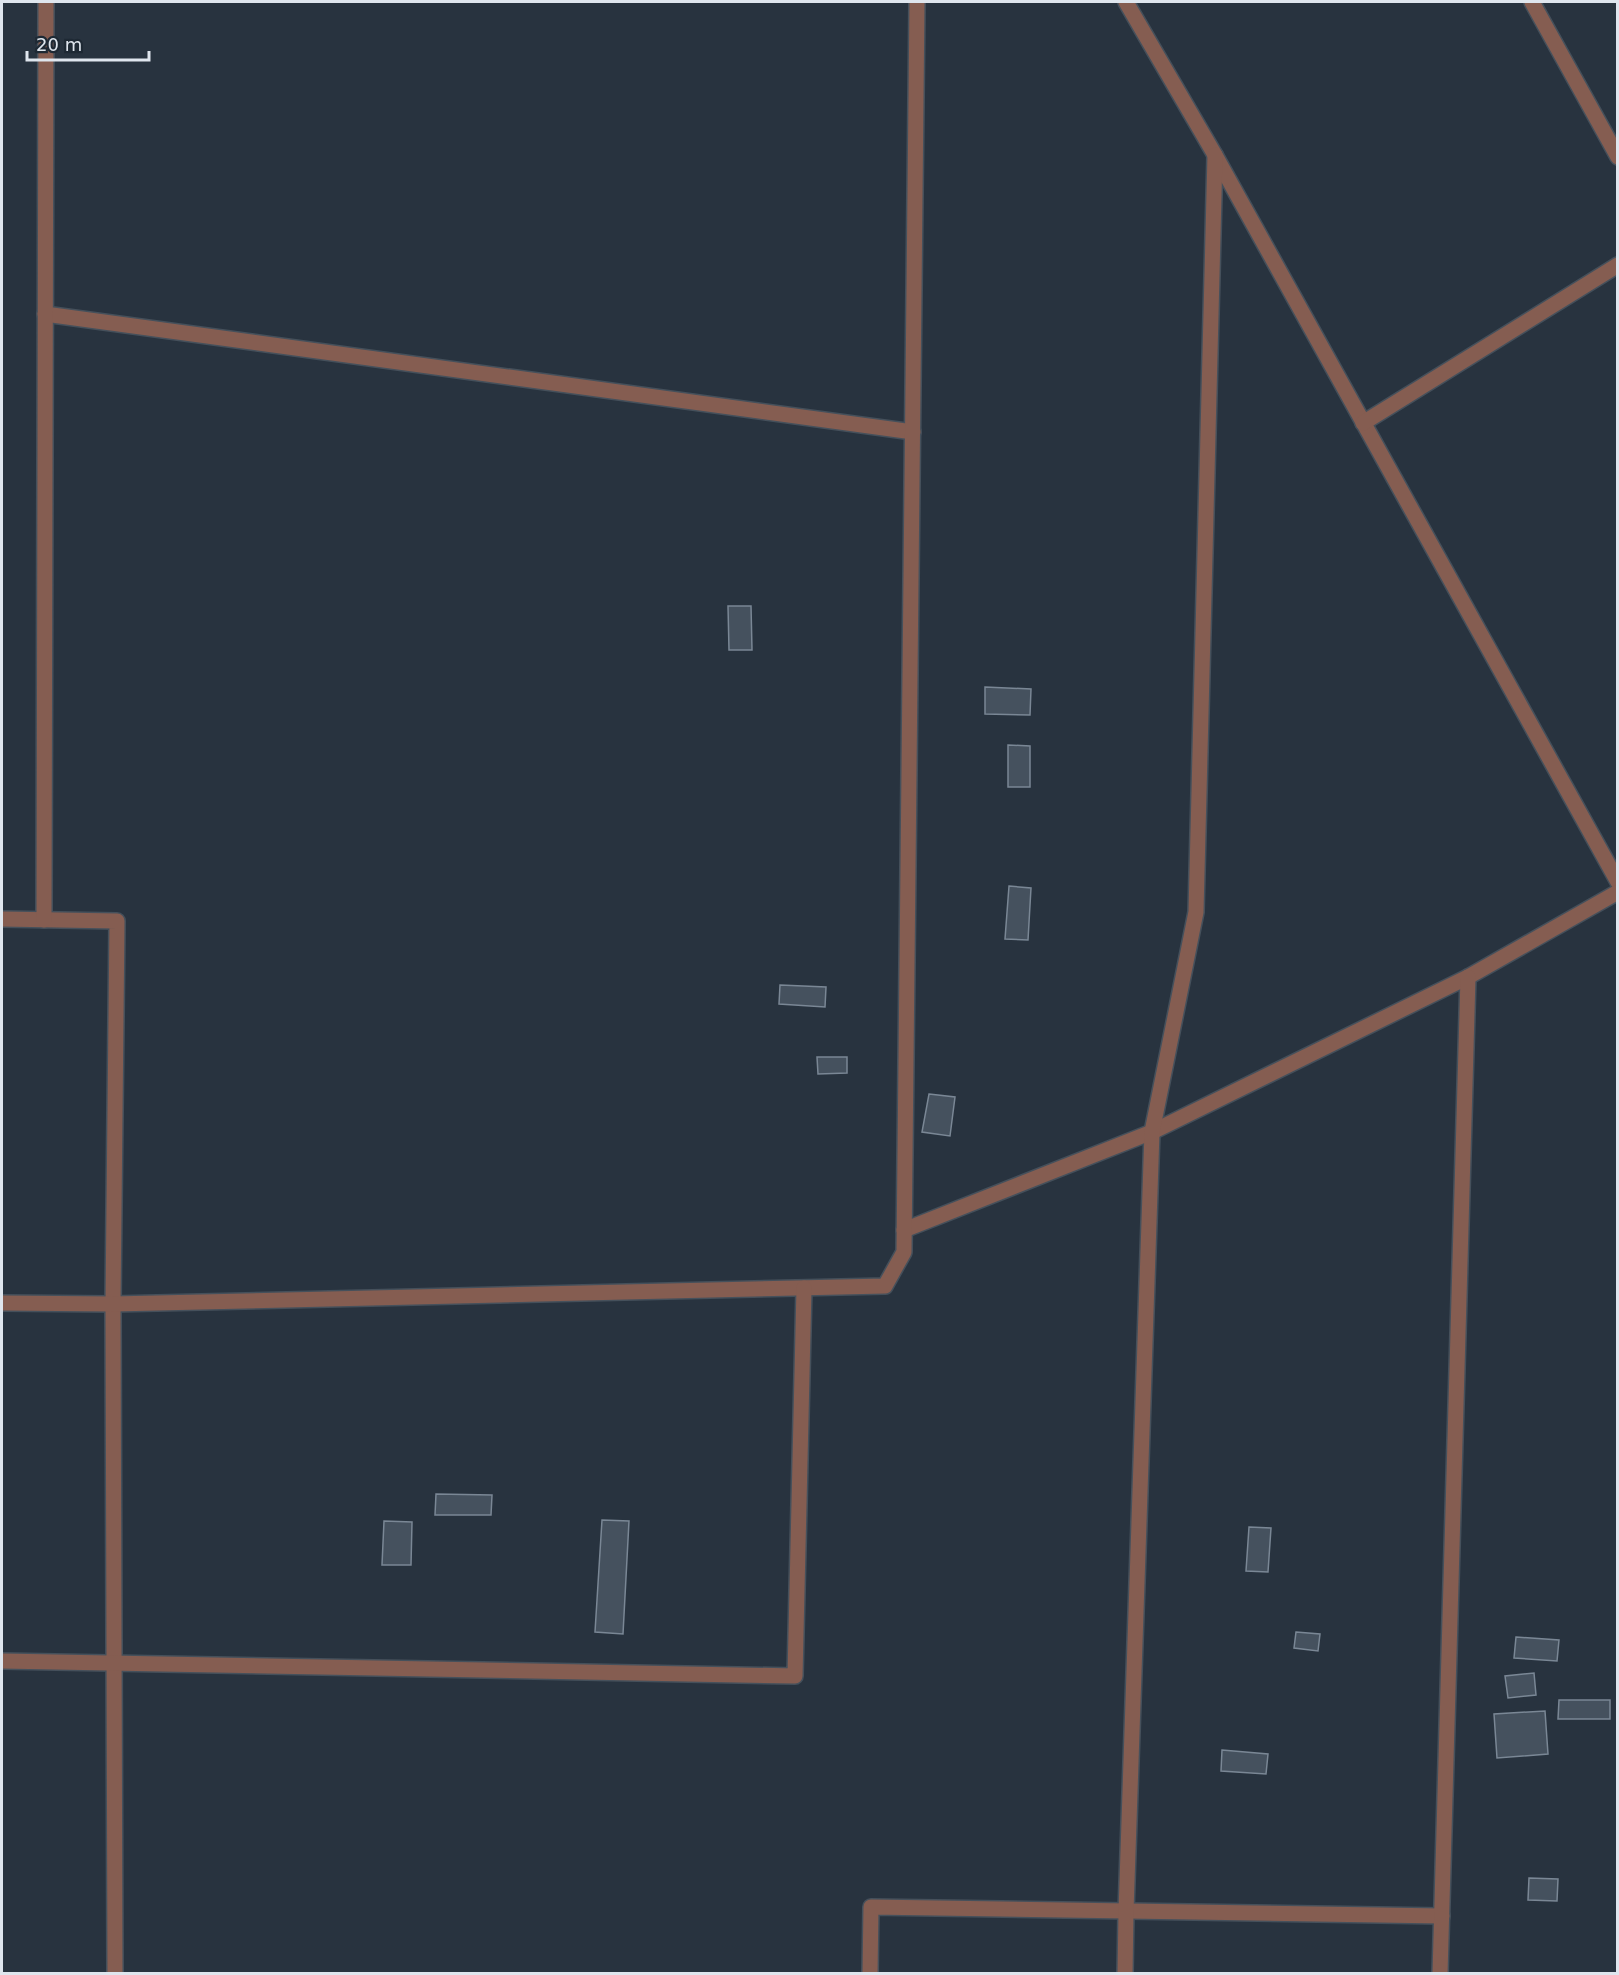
<svg xmlns="http://www.w3.org/2000/svg" width="1619" height="1975" font-family="'DejaVu Sans',sans-serif">
  <rect width="100%" height="100%" fill="#28333f"/>
  <g fill="#45515e" stroke="#7a8795" stroke-width="1.5">
    <polygon points="728,606 751,606 752,650 729,650"/>
    <polygon points="985,687 1031,689 1030,715 985,714"/>
    <polygon points="1008,745 1030,746 1030,787 1008,787"/>
    <polygon points="1009,886 1031,888 1028,940 1005,939"/>
    <polygon points="780,985 826,987 825,1007 779,1004"/>
    <polygon points="817,1057 847,1057 847,1073 818,1074"/>
    <polygon points="929,1094 955,1097 950,1136 922,1132"/>
    <polygon points="436,1494 492,1495 491,1515 435,1515"/>
    <polygon points="602,1520 629,1521 623,1634 595,1632"/>
    <polygon points="384,1521 412,1522 411,1565 382,1565"/>
    <polygon points="1249,1527 1271,1528 1268,1572 1246,1571"/>
    <polygon points="1296,1632 1320,1634 1318,1651 1294,1648"/>
    <polygon points="1516,1637 1559,1640 1557,1661 1514,1658"/>
    <polygon points="1534,1673 1536,1695 1508,1698 1505,1676"/>
    <polygon points="1559,1700 1610,1700 1610,1719 1558,1719"/>
    <polygon points="1545,1711 1548,1754 1497,1758 1494,1714"/>
    <polygon points="1222,1750 1268,1754 1266,1774 1221,1771"/>
    <polygon points="1529,1878 1558,1879 1557,1901 1528,1900"/>
  </g>
  <g fill="none" stroke-linecap="round" stroke-linejoin="round">
    <defs>
      <g id="minor">
        <polyline points="1126,2 1215,155 1618,882"/>
        <polyline points="1532,2 1618,157"/>
        <polyline points="45,314 913,432"/>
        <polyline points="1363,423 1618,265"/>
        <polyline points="2,919 117,921 113,1304 115,1974"/>
        <polyline points="44,920 46,2"/>
        <polyline points="904,1230 1152,1132 1468,977 1618,892"/>
        <polyline points="2,1303 113,1304 885,1286 904,1252 917,2"/>
        <polyline points="2,1661 795,1676 804,1288"/>
        <polyline points="870,1974 871,1907 1442,1916"/>
        <polyline points="1125,1974 1126,1912 1152,1132 1196,912 1215,155"/>
        <polyline points="1440,1974 1468,977"/>
      </g>
    </defs>
    <use href="#minor" stroke="#45505b" stroke-width="18"/>
    <use href="#minor" stroke="#855d51" stroke-width="15"/>
  </g>
  <rect width="1619" height="1975" fill="none" stroke="#dfe6ee" stroke-width="6"/>
  <path d="M27 51v9h122v-9" fill="none" stroke="#dfe6ee" stroke-width="3"/>
  <text x="36" y="51" font-size="18" fill="#dfe6ee" stroke="#1e2934" stroke-width="4.5" paint-order="stroke">20 m</text>
</svg>
